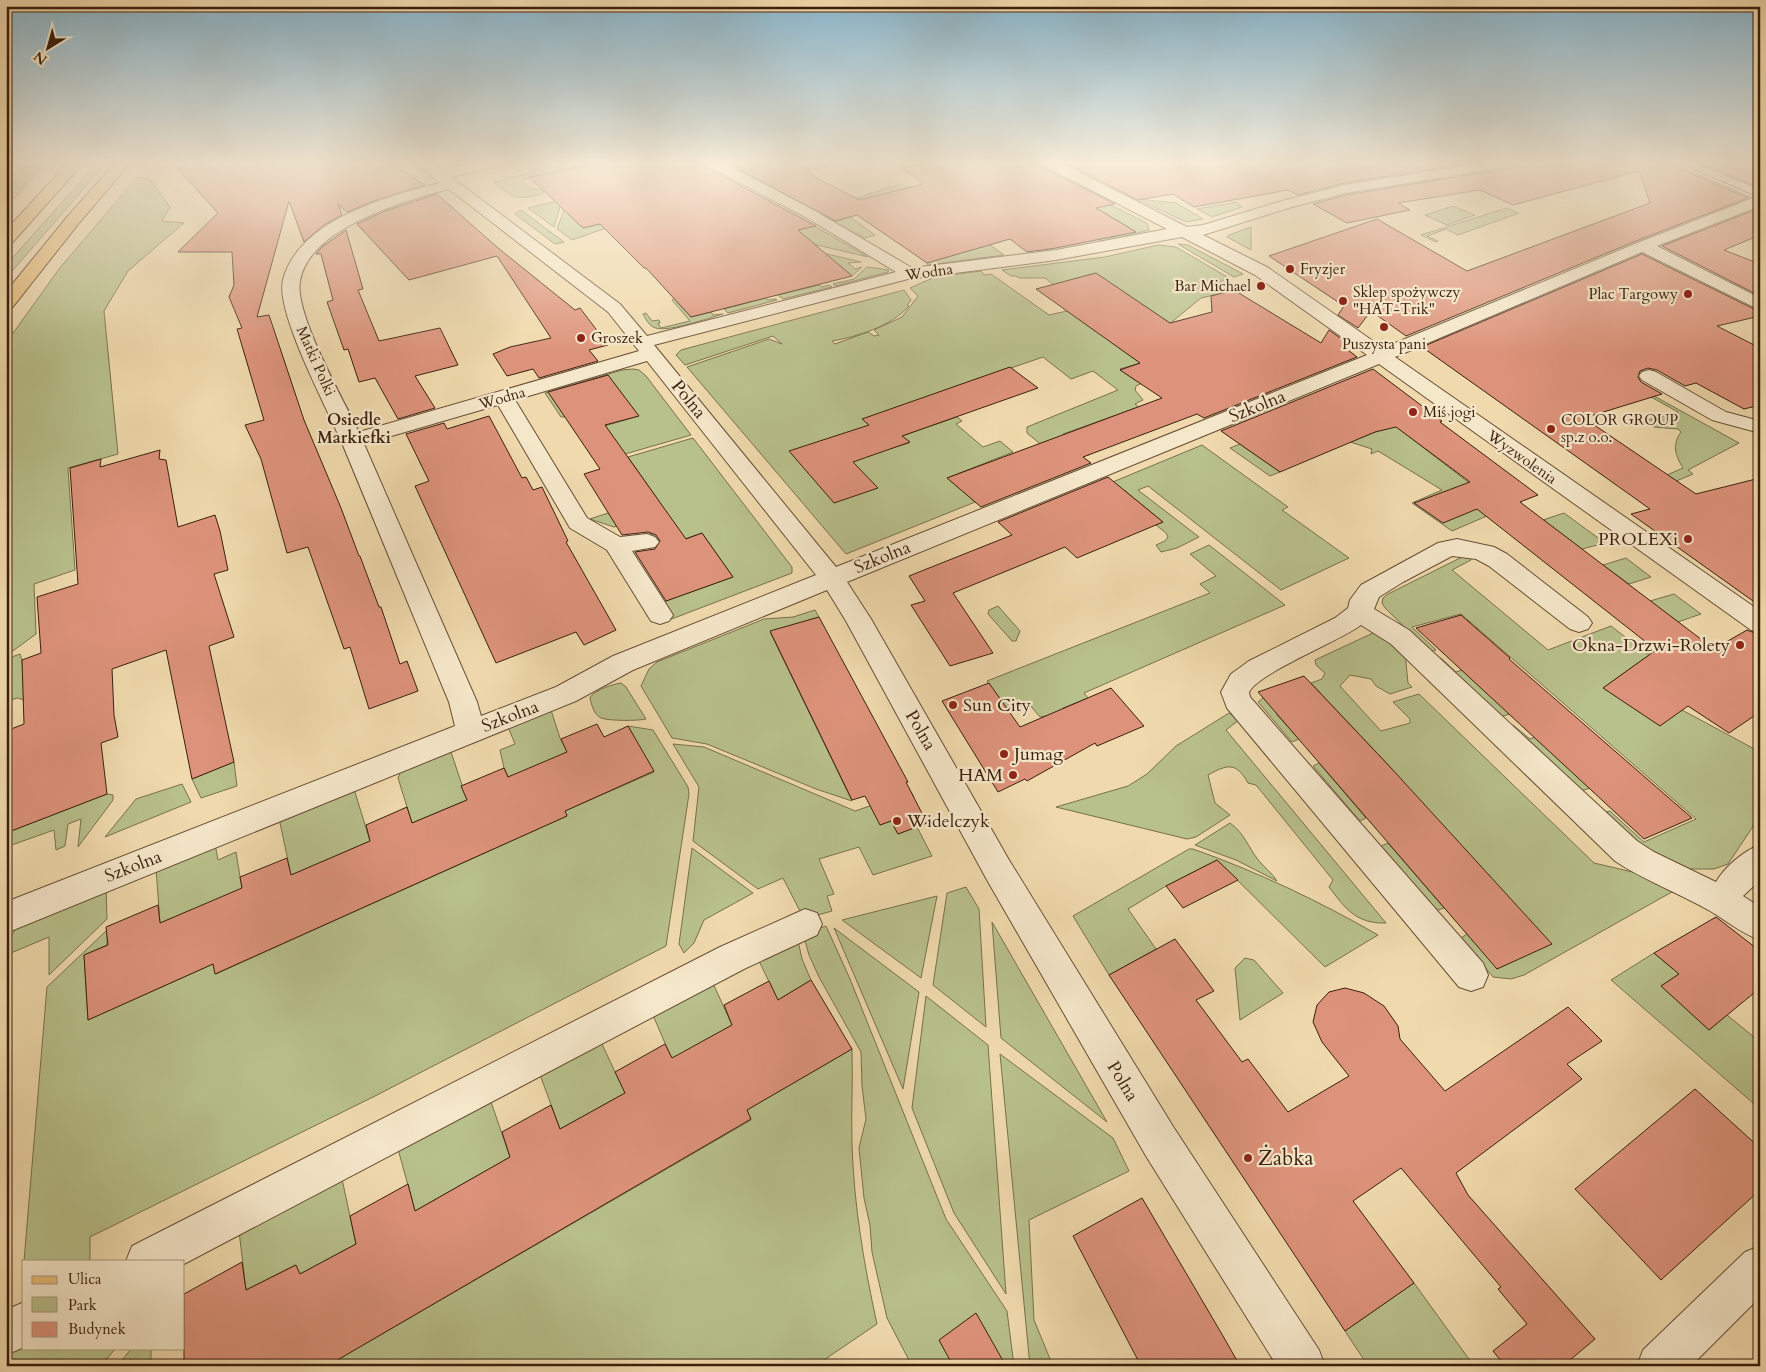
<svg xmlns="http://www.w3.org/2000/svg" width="1766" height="1372" font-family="Cardo,serif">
  <rect width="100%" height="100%" fill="#f0daad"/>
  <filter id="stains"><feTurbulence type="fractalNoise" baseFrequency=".004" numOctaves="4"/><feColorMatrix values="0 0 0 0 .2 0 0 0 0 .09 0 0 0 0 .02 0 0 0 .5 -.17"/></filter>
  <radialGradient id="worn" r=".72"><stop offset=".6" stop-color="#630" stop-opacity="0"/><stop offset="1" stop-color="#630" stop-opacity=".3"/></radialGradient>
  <g fill="#b8c08b" stroke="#79704c">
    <polygon points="6,162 48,162 6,207"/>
    <polygon points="98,162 107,162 6,278 6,265"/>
    <path d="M574 162H600L522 179 532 190 547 187 560 188C529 196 520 207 494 182Z"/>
    <polygon points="794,162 850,162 844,163 846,165 843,167 834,165 807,171"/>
    <polygon points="137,177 149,178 170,207 162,221 184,223 128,271 104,311 118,454 68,468 75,570 34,584 36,634 6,656 6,343 59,269"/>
    <polygon points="900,184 933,205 1004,255 928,265 927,263 957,254 872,197 860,200 857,198"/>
    <polygon points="1078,189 1147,223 1149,230 1106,241 1099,240 1080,228 1089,225 1110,238 1135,231 1068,191"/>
    <polygon points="568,199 570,216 583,228 600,224 602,226 610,224 612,226 572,240 557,229"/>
    <polygon points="1137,199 1176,203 1203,219 1186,222"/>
    <polygon points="562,200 554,227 528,208"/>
    <polygon points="1236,202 1242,207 1212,217 1197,209"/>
    <polygon points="1453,206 1475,215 1447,225 1425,215"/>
    <polygon points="1507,208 1519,213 1458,235 1446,229 1427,236 1438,241 1436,242 1421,235"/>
    <polygon points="521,210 564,242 555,244 515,214"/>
    <polygon points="850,217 875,235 864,238 834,222"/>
    <polygon points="809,223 868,257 800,241 799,231"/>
    <polygon points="1251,227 1251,250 1227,237 1229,235"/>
    <polygon points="1178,244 1188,245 1243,274 1234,277"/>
    <path d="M1158 245 1176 247 1229 278 1214 285 1219 292 1218 294 1201 298 1173 321 1164 331 1144 362 1120 369 1135 380 1144 377 1148 380 1136 386 1135 390 1143 400 1135 404 1139 407 1063 434 1089 455 1060 460 1027 433V427L1118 390 1093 371 1071 379 1043 357 863 419 881 436 876 438 889 449 909 443 902 436 957 417 962 421 956 424 983 447 1000 441 1013 452 947 478 973 500 1004 488 1005 490 846 554 687 367 769 339 782 344 773 336 685 365 676 355 681 350 904 290 911 300 907 305 909 306C892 326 856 337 832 341L835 344 868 332 874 336 879 335 874 330 902 317 918 296 910 288 935 277 981 271 984 275 991 274 1049 315 1067 311 1095 331 1054 285 1045 278H1019L1016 276H1011L1002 270 1105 257Z"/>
    <path d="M794 246 861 262 848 263 855 269 862 267 852 276 834 261 676 301 691 317 711 312 713 315 723 314C708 318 665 334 653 327 648 324 645 318 643 314L646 313 652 321 659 320 660 323 658 324 661 328 690 321 672 300 684 293Z"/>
    <polygon points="867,267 889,270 888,272 835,286 833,284 854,279"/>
    <polygon points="819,285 822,287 829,285 832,287 783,299 778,295"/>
    <polygon points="765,298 768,300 775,299 777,300 728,313 724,309"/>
    <polygon points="633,369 639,370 646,376 691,435 625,454 598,428 638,416 561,417 545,393 622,370"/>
    <path d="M1654 396 1739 443 1688 470 1693 474 1638 497 1630 491 1683 468C1675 455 1672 445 1681 432L1678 429 1654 427 1644 421 1678 412 1651 397Z"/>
    <polygon points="1372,408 1503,509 1452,531 1412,503 1442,490 1378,451 1371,454 1372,449 1350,442 1378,431"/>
    <polygon points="693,438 792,567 792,573 669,620 663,602 733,577 702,533 664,546 659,546 640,519 614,527 590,519 656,497 628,457"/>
    <polygon points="1240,444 1280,472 1270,476 1230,448"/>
    <polygon points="1202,445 1288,507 1282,510 1349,558 1281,590 1148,486 1138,490 1199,537 1177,548 1161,552 1156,545 1165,541 1168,537 1166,533 1156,525 1163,522 1124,490 1091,503 1103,486"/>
    <polygon points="1564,513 1605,543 1582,549 1543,520"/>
    <polygon points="1209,545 1285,605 1084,693 1088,698 1063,708 1066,712 1040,717 1029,704 1007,710 987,681 1210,593 1200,584 1216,576 1190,554"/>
    <polygon points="1466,555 1471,560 1452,570 1548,650 1611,626 1647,654 1656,650 1603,688 1682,710 1760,752 1760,816 1728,864 1714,869 1681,869 1663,863 1588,802 1592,800 1606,812 1610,811 1644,842 1696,819 1461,614 1412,627 1436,650 1430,652 1385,608 1382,603 1383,598 1388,594"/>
    <polygon points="1626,558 1651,577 1629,584 1603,565"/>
    <polygon points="1674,594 1701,614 1678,622 1650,601"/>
    <polygon points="998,606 1020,631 1016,641 1012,641 988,614 989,610"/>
    <polygon points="815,610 819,617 770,632 852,801 816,789 707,744 672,738 641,686 649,669 657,662 764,619 793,617"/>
    <polygon points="1373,633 1378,633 1405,653 1408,683 1412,687 1390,694 1376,686 1371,679 1350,675 1340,686 1381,731 1410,723 1410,719 1393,702 1419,694 1594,863 1641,874 1679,888 1524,975 1511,979 1493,977 1461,938 1467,934 1392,769 1311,683 1322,679 1325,673 1316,665 1315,660"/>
    <polygon points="20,654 22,660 24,700 17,698 6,702 6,659"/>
    <polygon points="1441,658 1456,672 1462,670 1510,714 1500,717 1438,660"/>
    <path d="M621 683 626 687 646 719C638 721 609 721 601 718 594 715 591 704 590 697 598 689 610 685 621 683Z"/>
    <polygon points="1278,685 1277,715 1299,739 1292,742 1258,702"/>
    <polygon points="551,710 560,738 567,752 510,781 504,768 500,750 515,744 508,727"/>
    <path d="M1229 713 1239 720 1226 730 1386 923C1356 924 1345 908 1329 887L1333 880 1256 785 1248 783C1236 762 1228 764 1208 775L1215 803 1230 815 1196 837 1187 839 1056 807 1128 786 1147 774 1176 746Z"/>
    <polygon points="1513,725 1530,739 1535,737 1590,788 1578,792 1508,727"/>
    <polygon points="628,726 653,730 688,787 689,794 666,946 375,1096 90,1237 90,1261 24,1261 47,987 107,930 107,945 84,955 88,1020 213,964 216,974 567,816 565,811 654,772"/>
    <polygon points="673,744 704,747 855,811 911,792 914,797 880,825 891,821 898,834 917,827 932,856 873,875 859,847 819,859 834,894 827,896 832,911 804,919 783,878 758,889 693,841 699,787"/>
    <polygon points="450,749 467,800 412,823 398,778 401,771"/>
    <polygon points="234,762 237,786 201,798 192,779"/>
    <polygon points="1319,763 1366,818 1360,821 1313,766"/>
    <polygon points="182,784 191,802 105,837 136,799"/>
    <polygon points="354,789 370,841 291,875 279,818"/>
    <polygon points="107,794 113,795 113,800 78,847 81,819 68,824 65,846 56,850 54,830 6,847 6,833"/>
    <path d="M1230 823C1245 834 1248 847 1259 861 1265 868 1272 873 1277 881L1236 860 1195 845Z"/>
    <polygon points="1388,843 1444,908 1435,911 1381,846"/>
    <polygon points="215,844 218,860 236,852 243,895 203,905 160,923 156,868"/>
    <polygon points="692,848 753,893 704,920 694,943 684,953 679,944"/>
    <path d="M1189 849H1193C1258 872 1319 901 1378 935L1325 967 1217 860 1166 886 1128 909 1156 949 1109 975 1073 916Z"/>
    <polygon points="106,887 107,919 49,975 49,937 11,953 11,937 17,926"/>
    <polygon points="966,887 979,909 986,1027 933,985 947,893"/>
    <polygon points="937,896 921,978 842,920"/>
    <polygon points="992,922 1107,1122 1001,1038"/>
    <polygon points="826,926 850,979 946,1219 1007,1311 1014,1366 912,1366 887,1318 872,1252 870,1225 864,1198 859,1148 866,1119 862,1086 861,1052 819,977 809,955 803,934"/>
    <polygon points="834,928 919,992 903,1089"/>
    <polygon points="797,936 802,959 811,980 778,1000 757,957"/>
    <polygon points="1654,953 1679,974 1661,986 1709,1030 1727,1015 1760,1042 1760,1109 1611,980"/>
    <polygon points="1245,958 1254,960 1283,993 1240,1020 1235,968"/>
    <polygon points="712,981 732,1025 674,1064 652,1013"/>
    <polygon points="926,996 988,1045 1006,1294 954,1213 912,1108"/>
    <polygon points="600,1040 625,1093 560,1129 539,1072"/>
    <path d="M852 1049C853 1081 851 1113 852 1145 854 1206 864 1265 877 1324L815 1366H327L751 1120 747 1110Z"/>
    <polygon points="1000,1054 1113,1138 1129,1171 1029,1220 1034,1320 1053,1366 1030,1366"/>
    <polygon points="490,1099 510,1157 415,1211 398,1149"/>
    <polygon points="342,1179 356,1244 300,1274 295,1265 246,1290 239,1231"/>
    <polygon points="1414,1283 1474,1366 1368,1366 1345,1331"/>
    <polygon points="24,1342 24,1348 116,1348 101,1366 6,1366 6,1351"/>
    <polygon points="132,1348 151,1348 151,1366 117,1366"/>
  </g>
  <g fill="#dd937b" stroke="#3a1f0e">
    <polygon points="202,162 389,162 425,185 371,202 347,212 338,204 342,215 324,225 304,242 289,201 257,317 269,315 304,420 341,508 359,556 360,556 379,607 381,607 400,664 407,661 418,691 369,709 350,647 344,649 308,547 287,553 261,459 245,425 264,420 237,329 242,328 229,297 234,285 232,252 178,252 218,213 177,168"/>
    <polygon points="600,162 703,162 706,167 816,226 798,230 852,276 691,317 646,268 644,268 600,224 583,228 529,177"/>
    <polygon points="726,162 794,162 819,179 859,200 923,184 902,168 933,162 1039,162 1042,167 1115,204 1096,208 1136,232 1056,248 1027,252 1010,239 927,263 857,215 835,221"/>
    <polygon points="1063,162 1475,162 1345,183 1298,195 1288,190 1194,207 1173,194 1138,200"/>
    <polygon points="1521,162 1672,162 1675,167 1748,198 1636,241 1406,336 1371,311 1358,328 1338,315 1344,306 1269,256 1377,219 1467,271 1650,203 1639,171 1513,205 1480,190 1398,203 1410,210 1347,223 1313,204 1346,195 1517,167"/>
    <polygon points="1698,162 1760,162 1760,188"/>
    <polygon points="437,194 498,248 575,310 580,308 608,345 589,350 598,361 539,378 533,369 507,376 493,354 510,347 551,338 497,256 409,280 357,224 385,211"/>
    <polygon points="1760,208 1760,235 1724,250 1760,264 1760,296 1662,246"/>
    <polygon points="346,230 363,289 358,290 379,341 440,328 458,365 415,376 435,408 398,419 375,378 359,382 348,349 344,350 327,302 333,300 321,254 316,254 322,247"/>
    <polygon points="1642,254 1760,312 1760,316 1717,326 1760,348 1760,405 1744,409 1696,383 1685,386 1657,370 1648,368 1640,371 1638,377 1641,382 1662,394 1584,418 1696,494 1760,478 1760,606 1631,514 1650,509 1422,347"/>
    <polygon points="1096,273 1170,323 1212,312 1211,296 1234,290 1321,343 1329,330 1347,343 1344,347 1357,357 1204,418 1197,414 1083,457 1091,463 981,507 947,478 1162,398 1120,370 1140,363 1036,289"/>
    <polygon points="1010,367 1038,388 902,436 910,442 853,462 878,488 834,503 789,451 869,425 862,419"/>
    <polygon points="1373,369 1442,421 1440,422 1538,495 1520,502 1714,649 1747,630 1760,635 1760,712 1729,733 1688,706 1660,726 1603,688 1656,650 1477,509 1443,523 1414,503 1470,482 1396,427 1375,432 1280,472 1221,431"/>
    <polygon points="608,375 639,416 605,425 686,539 702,533 733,577 666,601 635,552 655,549 660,541 656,535 648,532 622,535 584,474 600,469 548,392"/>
    <polygon points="489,416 522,478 526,477 533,490 542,487 568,541 566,542 616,630 584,645 576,632 496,663 415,486 429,481 406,434 444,423 447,429"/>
    <polygon points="160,450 159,459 166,460 178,527 215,515 220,531 228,570 214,574 234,637 209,646 234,762 192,779 166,650 112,669 114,715 118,737 101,743 107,794 6,833 6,731 24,724 22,660 41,653 37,597 78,584 70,468 101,459 100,467"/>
    <polygon points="1108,477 1163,522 1077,558 1065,547 953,593 993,653 950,666 911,605 925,601 909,576 1012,535 998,522"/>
    <polygon points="1461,615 1510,658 1509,659 1692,818 1644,839 1416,628"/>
    <polygon points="819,617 908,782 906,782 927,823 898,834 891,821 880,825 865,796 852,800 770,631"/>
    <polygon points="1304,676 1392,769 1552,944 1497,969 1258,692"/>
    <polygon points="989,683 1020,727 1111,688 1144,726 1097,746 1095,743 1027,781 1025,779 998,792 942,701"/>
    <polygon points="597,724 604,737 628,726 654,771 565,811 567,816 215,974 213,964 88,1020 84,955 108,945 106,927 158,905 160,923 242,888 240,877 287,858 291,875 370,841 366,825 407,807 412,823 467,800 461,786 504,768 508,777 567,752 561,739"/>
    <polygon points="1217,860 1238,880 1183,908 1166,886"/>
    <polygon points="1716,917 1760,951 1760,988 1709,1030 1661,986 1679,974 1654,953"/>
    <polygon points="1175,939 1214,991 1196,1000 1242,1062 1248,1059 1288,1112 1349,1076 1322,1042 1313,1022 1317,1005 1329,992 1345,988 1364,993 1384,1006 1398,1026 1400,1039 1445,1091 1568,1007 1602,1041 1567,1064 1582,1079 1456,1173 1468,1195 1595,1339 1563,1366 1505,1366 1493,1351 1527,1324 1498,1289 1501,1287 1401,1168 1353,1201 1414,1283 1345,1331 1109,975"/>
    <polygon points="811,980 852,1049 747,1110 751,1119 327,1366 184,1366 184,1294 242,1262 246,1290 296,1265 300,1274 356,1244 350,1216 408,1184 415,1211 510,1157 502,1132 551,1105 560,1129 625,1093 615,1072 665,1044 672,1058 732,1025 724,1005 769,981 778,1000"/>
    <polygon points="1695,1089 1760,1148 1760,1190 1661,1280 1575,1189"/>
    <polygon points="1142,1198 1223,1336 1240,1366 1141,1366 1073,1236"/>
    <polygon points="976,1313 1006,1366 953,1366 939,1340"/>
  </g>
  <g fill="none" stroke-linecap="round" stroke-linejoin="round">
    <defs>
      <g id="minor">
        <path d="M415 162H431L442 170 481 162H507L505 165 451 177 620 304 647 336 896 272 807 218 707 165 705 162H722L817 212 912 268 1056 250 1167 229 1043 165 1041 162H1059L1187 227 1203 225 1282 201 1345 185 1486 162H1519L1517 165 1512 166 1346 193 1292 207 1203 235 1267 267 1383 348 1637 243 1753 198 1676 165 1674 162H1693L1760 190V206L1657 246 1760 298V310L1642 252 1395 357 1760 611V633L1751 630 1379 364 847 582 871 619 1009 860 1174 1128 1319 1350 1325 1366H1277L1146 1156 987 880 846 621 827 590 633 670 576 701 6 933V902L455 726 449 702C413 616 378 529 342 443 328 410 275 312 283 280 298 220 388 196 440 183ZM449 189 608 312 639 351 359 432C344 401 294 313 300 281 309 228 404 201 449 189ZM1182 237 1255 275 1367 355 836 567 654 345 908 279 1056 260ZM647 361 816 575 613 656 556 687 481 716 477 702 364 444 498 405 570 528 607 550 651 621 660 624 669 621 673 615 632 551 655 547 659 542 655 537 647 534 620 537 587 518 515 400Z"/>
        <polygon points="1649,370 1656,372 1726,412 1760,421 1760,433 1712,420 1642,380 1639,376 1642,372"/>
        <path d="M1457 539 1494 547 1507 554 1588 617 1592 623 1588 629 1579 632 1570 629 1489 566 1476 559 1452 556 1403 582 1379 597 1374 609 1409 630 1637 841 1654 852 1716 882C1725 867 1743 851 1760 845V880L1743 896 1760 907V940C1741 933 1727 921 1710 911 1679 893 1645 881 1615 861L1391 644 1361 625C1338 642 1260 672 1249 692L1250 697 1483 963 1488 975 1483 987 1471 991 1459 987 1227 708 1221 692 1231 674 1249 661 1335 618 1348 608 1350 600 1361 585 1438 543Z"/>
        <polygon points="805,909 817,913 822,924 817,935 744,969 184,1264 184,1261 126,1261 132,1246 720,947"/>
        <polygon points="1760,1246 1760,1297 1691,1366 1637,1366 1643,1350 1745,1252"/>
        <polygon points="24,1302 24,1347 6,1355 6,1310"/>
      </g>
      <g id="major">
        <polygon points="69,162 84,162 12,243 6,245 6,230"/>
        <polygon points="116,162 131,162 79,223 12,308 6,309 6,292 67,217"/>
      </g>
    </defs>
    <use href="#minor" stroke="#684e36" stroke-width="2"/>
    <use href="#major" stroke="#3a1f0e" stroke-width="2"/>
    <use href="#minor" fill="#f5e7ca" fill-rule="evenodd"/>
    <use href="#major" fill="#e8bd76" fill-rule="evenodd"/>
    <polyline stroke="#3a1f0e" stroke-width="1" points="1677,162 1760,198"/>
  </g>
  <linearGradient id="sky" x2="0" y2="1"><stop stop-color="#89b7ce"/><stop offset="0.46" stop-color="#f8eeda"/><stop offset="1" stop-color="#f8eeda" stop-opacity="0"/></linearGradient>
  <rect width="1766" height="354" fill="url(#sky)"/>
  <g fill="#8f2418" stroke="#f5e7ca" stroke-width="2">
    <circle cx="1290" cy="269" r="5"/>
    <circle cx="1261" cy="286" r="5"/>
    <circle cx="1688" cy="294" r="5"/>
    <circle cx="1343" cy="301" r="5"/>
    <circle cx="1384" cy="327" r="5"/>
    <circle cx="581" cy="338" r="5"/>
    <circle cx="1413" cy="412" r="5"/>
    <circle cx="1551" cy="429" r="5"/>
    <circle cx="1688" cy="539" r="5"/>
    <circle cx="1740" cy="645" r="5"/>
    <circle cx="953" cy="705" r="5"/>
    <circle cx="1004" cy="754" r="5"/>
    <circle cx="1013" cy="775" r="5"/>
    <circle cx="897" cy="821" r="5"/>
    <circle cx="1248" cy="1158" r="5"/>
  </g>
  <g text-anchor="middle" stroke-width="4.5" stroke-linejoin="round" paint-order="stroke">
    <g font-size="15" fill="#3a1f0e" stroke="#f5e7ca" text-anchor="start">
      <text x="1300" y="274">Fryzjer</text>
      <text x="1251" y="291" text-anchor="end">Bar Michael</text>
      <text x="1353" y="297">Sklep spożywczy<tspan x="1353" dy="17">"HAT-Trik"</tspan></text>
      <text x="1678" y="299" text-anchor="end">Plac Targowy</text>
      <text x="591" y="343">Groszek</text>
      <text x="1384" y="349" text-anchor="middle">Puszysta pani</text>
      <text x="1423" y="417">Miś jogi</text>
      <text x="1561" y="425">COLOR GROUP<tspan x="1561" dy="17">sp.z o.o.</tspan></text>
    </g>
    <g font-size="15" fill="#3a1f0e" stroke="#f5e7ca">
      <text transform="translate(929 272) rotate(-8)" y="5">Wodna</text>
      <text transform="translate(316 361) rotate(66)" y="5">Matki Polki</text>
      <text transform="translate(502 398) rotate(-16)" y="5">Wodna</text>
      <text transform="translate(1522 457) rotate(35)" y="5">Wyzwolenia</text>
    </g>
    <g font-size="16" font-weight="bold" fill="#3a1f0e" stroke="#f5e7ca">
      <text x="354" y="425">Osiedle<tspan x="354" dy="18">Markiefki</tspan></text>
    </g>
    <g font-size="18" fill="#3a1f0e" stroke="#f5e7ca">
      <text transform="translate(689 399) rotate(51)" y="6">Polna</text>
      <text transform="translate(1257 406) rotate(-22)" y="6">Szkolna</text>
      <text transform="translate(882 557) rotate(-22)" y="6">Szkolna</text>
      <text transform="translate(510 716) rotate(-21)" y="6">Szkolna</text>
      <text transform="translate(921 730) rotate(60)" y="6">Polna</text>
      <text transform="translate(133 866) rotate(-21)" y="6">Szkolna</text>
      <text transform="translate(1123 1081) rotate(59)" y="6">Polna</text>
    </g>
    <g font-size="18" fill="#3a1f0e" stroke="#f5e7ca" text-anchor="end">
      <text x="1678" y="545">PROLEXi</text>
      <text x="1730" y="651">Okna-Drzwi-Rolety</text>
      <text x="963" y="711" text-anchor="start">Sun City</text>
      <text x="1014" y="760" text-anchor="start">Jumag</text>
      <text x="1003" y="781">HAM</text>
      <text x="907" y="827" text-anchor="start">Widelczyk</text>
    </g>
    <g font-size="21" fill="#3a1f0e" stroke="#f5e7ca" text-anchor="start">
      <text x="1258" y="1165">Żabka</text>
    </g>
  </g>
  <rect width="1766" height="1372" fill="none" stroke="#f0daad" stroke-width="25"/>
  <rect x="8" y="8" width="1751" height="1357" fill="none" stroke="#3a1f0e" stroke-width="2.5"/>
  <rect x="12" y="12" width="1741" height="1347" fill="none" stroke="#3a1f0e"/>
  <rect x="22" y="1260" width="162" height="90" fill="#f5e7ca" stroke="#aa977f"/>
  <rect x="32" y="1276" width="25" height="8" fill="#e8bd76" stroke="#aa977f"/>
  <text x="68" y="1284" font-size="15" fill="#3a1f0e">Ulica</text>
  <rect x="32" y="1297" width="25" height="15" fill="#b8c08b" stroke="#aa977f"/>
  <text x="68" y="1310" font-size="15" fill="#3a1f0e">Park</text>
  <rect x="32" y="1322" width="25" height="15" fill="#dd937b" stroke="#aa977f"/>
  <text x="68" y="1334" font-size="15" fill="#3a1f0e">Budynek</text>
  <g transform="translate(48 48) rotate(217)" stroke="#f5e7ca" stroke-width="4" paint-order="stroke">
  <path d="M0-4L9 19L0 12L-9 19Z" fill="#3a1f0e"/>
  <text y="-8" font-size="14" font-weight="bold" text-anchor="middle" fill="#3a1f0e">N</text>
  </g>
  <rect width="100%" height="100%" filter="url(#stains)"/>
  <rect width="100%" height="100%" fill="url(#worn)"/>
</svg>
